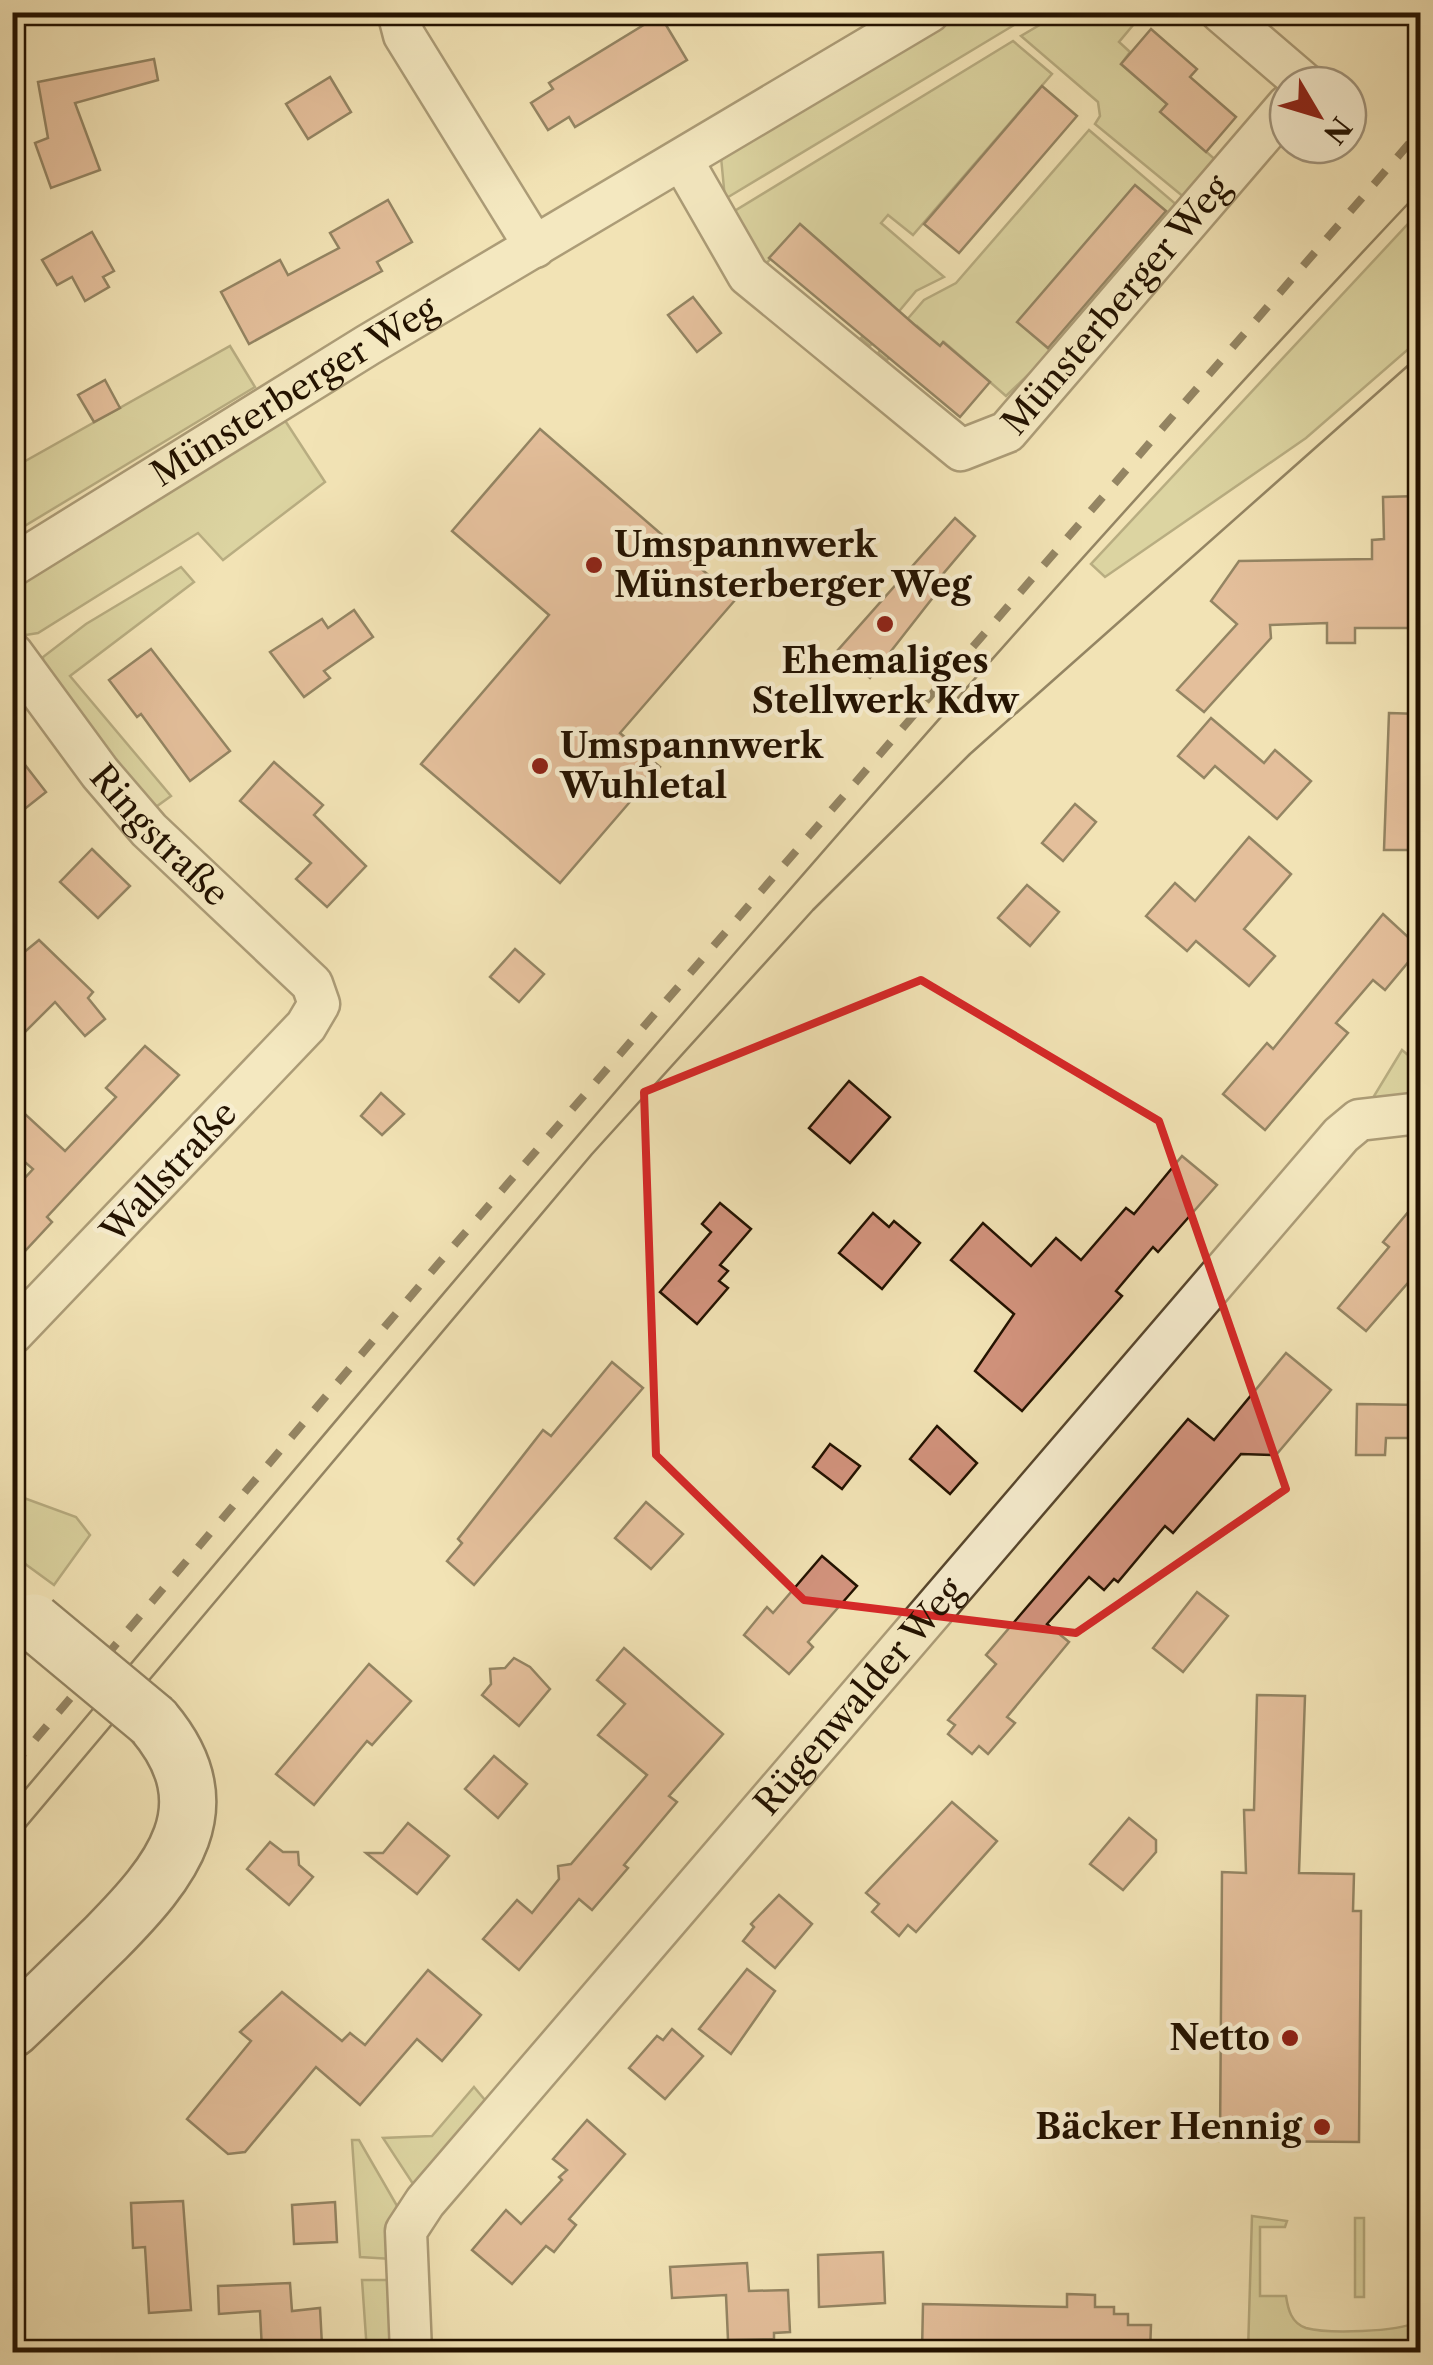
<svg xmlns="http://www.w3.org/2000/svg" width="1433" height="2365" font-family="'Libre Caslon Text',serif">
  <rect width="100%" height="100%" fill="#f2e3b5"/>
  <filter id="stains"><feTurbulence type="fractalNoise" baseFrequency=".002" numOctaves="4"/><feColorMatrix values="0 0 0 0 .2 0 0 0 0 .09 0 0 0 0 .02 0 0 0 .5 -.17"/></filter>
  <radialGradient id="worn" r=".72"><stop offset=".6" stop-color="#630" stop-opacity="0"/><stop offset="1" stop-color="#630" stop-opacity=".3"/></radialGradient>
  <g fill="#c1c189" stroke="#726a44" stroke-width="2.5">
    <polygon points="961,13 1034,13 725,199 721,157"/>
    <polygon points="1060,13 1132,13 1139,18 1119,42 1130,52 1121,64 1167,104 1161,112 1218,162 1185,198 1095,124 1100,116 1098,102 1021,36"/>
    <polygon points="1013,41 1052,74 913,235 888,215 881,223 944,277 916,291 870,346 861,338 890,303 800,224 760,271 728,215"/>
    <polygon points="1089,130 1178,206 1170,215 1135,186 1018,322 1052,352 1006,396 944,342 940,346 917,326 887,360 878,353 924,300 956,283"/>
    <polygon points="1420,211 1420,339 1306,438 1105,577 1091,564"/>
    <polygon points="230,346 255,387 13,533 13,468"/>
    <polygon points="284,419 325,482 223,560 198,533 38,633 26,635 13,623 13,586"/>
    <polygon points="181,567 194,582 70,676 171,796 153,809 99,745 43,665 43,657 86,624"/>
    <polygon points="1402,1050 1420,1065 1420,1101 1371,1101"/>
    <polygon points="13,1494 76,1517 90,1535 54,1585 13,1555"/>
    <polygon points="474,2087 490,2106 417,2190 383,2138 432,2136"/>
    <polygon points="352,2140 359,2140 400,2211 392,2259 360,2257"/>
    <path d="M1252 2216 1287 2221 1285 2227H1260V2296H1286C1288 2309 1291 2323 1306 2328 1328 2334 1397 2332 1417 2322L1420 2352H1248Z"/>
    <rect x="1355" y="2218" width="9" height="79"/>
    <polygon points="362,2280 393,2280 398,2352 367,2352"/>
  </g>
  <g fill="#d2937d" stroke="#231200" stroke-width="2.5">
    <polygon points="660,15 687,60 575,127 569,117 548,130 531,103 553,89 549,83"/>
    <polygon points="1151,29 1197,69 1190,77 1236,117 1206,152 1160,112 1167,104 1121,64"/>
    <polygon points="154,59 158,80 75,103 100,170 51,188 35,143 48,138 38,82"/>
    <polygon points="330,77 351,112 308,139 286,104"/>
    <polygon points="1042,86 1077,116 959,253 924,224"/>
    <polygon points="1135,185 1166,211 1048,348 1017,322"/>
    <polygon points="388,200 412,242 377,262 382,271 249,344 221,292 280,260 288,275 339,248 330,233"/>
    <polygon points="800,224 916,326 940,346 943,342 990,382 960,417 769,258"/>
    <polygon points="92,232 114,271 103,277 109,287 85,301 72,277 57,285 42,260"/>
    <polygon points="693,297 721,333 697,352 668,315"/>
    <polygon points="105,380 120,408 94,422 78,395"/>
    <polygon points="540,429 736,599 620,733 660,767 560,883 421,764 549,615 452,531"/>
    <polygon points="1420,496 1420,559 1410,559 1410,628 1355,628 1355,643 1327,643 1327,623 1270,625 1271,638 1204,712 1177,690 1237,624 1211,601 1239,561 1372,559 1372,540 1384,539 1383,497"/>
    <polygon points="955,518 975,536 932,587 938,591 870,678 838,650"/>
    <polygon points="354,610 373,637 324,671 330,678 304,697 270,652 322,619 328,628"/>
    <polygon points="151,649 230,751 190,781 141,714 137,717 109,680"/>
    <polygon points="1389,713 1420,714 1420,850 1384,850"/>
    <polygon points="1211,718 1264,763 1275,750 1311,781 1277,819 1215,766 1204,778 1178,756"/>
    <polygon points="12,748 46,792 12,819"/>
    <polygon points="274,762 323,805 314,815 366,866 327,907 296,879 311,863 240,801"/>
    <polygon points="1075,804 1096,822 1063,861 1042,843"/>
    <polygon points="1249,837 1291,874 1244,929 1275,956 1249,986 1196,941 1187,951 1146,916 1175,883 1195,901"/>
    <polygon points="92,849 130,886 98,918 60,882"/>
    <polygon points="1027,885 1059,912 1030,946 998,918"/>
    <polygon points="1383,914 1420,948 1385,990 1373,980 1336,1023 1348,1033 1265,1130 1223,1094 1267,1043 1273,1049"/>
    <polygon points="39,940 93,992 88,998 105,1019 85,1036 55,1002 12,1045 12,962"/>
    <polygon points="515,949 544,974 519,1002 490,977"/>
    <polygon points="145,1046 179,1075 47,1217 52,1222 12,1265 12,1192 33,1169 12,1151 12,1102 65,1151 116,1097 106,1088"/>
    <polygon points="849,1081 890,1117 850,1163 809,1128"/>
    <polygon points="381,1093 404,1114 382,1135 361,1116"/>
    <polygon points="1182,1156 1217,1185 1158,1252 1153,1247 1116,1291 1122,1296 1022,1411 975,1371 1014,1314 951,1260 983,1223 1031,1266 1056,1238 1081,1260 1126,1208 1134,1214"/>
    <polygon points="1420,1198 1420,1269 1366,1331 1338,1308 1389,1247 1383,1242"/>
    <polygon points="720,1203 751,1229 720,1265 728,1271 719,1281 728,1288 697,1324 660,1292 711,1232 702,1224"/>
    <polygon points="873,1213 889,1227 894,1221 920,1243 882,1289 839,1253"/>
    <polygon points="1286,1353 1331,1390 1276,1455 1241,1454 1173,1533 1165,1526 1118,1582 1114,1579 1104,1590 1089,1577 1047,1624 1069,1642 1007,1717 1015,1723 988,1754 979,1746 972,1754 948,1734 955,1725 948,1720 996,1664 986,1655 1188,1419 1214,1440"/>
    <polygon points="612,1362 643,1388 474,1585 447,1561 462,1543 458,1539 543,1430 551,1436"/>
    <polygon points="1357,1404 1420,1405 1420,1438 1386,1438 1385,1455 1356,1455"/>
    <polygon points="937,1426 977,1463 950,1494 910,1459"/>
    <polygon points="830,1444 860,1466 842,1489 813,1467"/>
    <polygon points="646,1502 683,1534 651,1569 615,1538"/>
    <polygon points="822,1556 857,1586 808,1642 813,1647 789,1674 744,1635 767,1607 773,1613"/>
    <polygon points="1197,1592 1228,1616 1183,1672 1153,1648"/>
    <polygon points="624,1648 723,1734 669,1796 677,1802 624,1865 628,1868 592,1910 579,1899 519,1970 483,1939 517,1900 532,1913 559,1879 558,1866 571,1864 647,1775 598,1735 625,1704 597,1680"/>
    <polygon points="514,1658 530,1667 550,1689 519,1726 482,1695 491,1684 490,1669 505,1668"/>
    <polygon points="369,1664 411,1701 372,1745 367,1741 314,1805 276,1774"/>
    <polygon points="1257,1695 1305,1696 1299,1873 1354,1874 1353,1911 1361,1911 1359,2142 1220,2141 1222,1872 1246,1873 1244,1810 1254,1810"/>
    <polygon points="494,1756 527,1784 498,1818 465,1789"/>
    <polygon points="952,1802 997,1841 916,1932 908,1925 899,1936 872,1912 879,1904 866,1893"/>
    <polygon points="1129,1818 1156,1840 1156,1852 1123,1890 1090,1864"/>
    <polygon points="408,1823 449,1856 417,1894 366,1853 383,1853"/>
    <polygon points="270,1842 283,1852 298,1852 299,1865 313,1877 289,1905 247,1869"/>
    <polygon points="779,1895 812,1924 775,1968 743,1941 754,1927 751,1924"/>
    <polygon points="747,1969 775,1991 731,2054 699,2029"/>
    <polygon points="428,1970 481,2015 442,2061 417,2039 360,2105 316,2067 245,2152 228,2154 187,2119 251,2041 240,2032 282,1992 342,2041 350,2033 365,2045"/>
    <polygon points="672,2029 703,2056 665,2099 629,2068 657,2036 663,2040"/>
    <polygon points="587,2120 625,2154 569,2219 576,2225 554,2252 546,2246 512,2284 472,2250 506,2210 521,2224 562,2180 559,2177 567,2170 553,2159"/>
    <polygon points="183,2201 191,2310 149,2313 145,2247 133,2248 131,2203"/>
    <polygon points="335,2202 337,2242 294,2244 292,2205"/>
    <polygon points="883,2252 885,2303 819,2307 818,2255"/>
    <polygon points="747,2263 749,2291 788,2290 790,2332 774,2333 774,2339 728,2340 726,2295 672,2298 670,2267"/>
    <polygon points="290,2283 292,2311 320,2308 322,2345 262,2350 260,2311 219,2314 218,2286"/>
    <polygon points="1067,2294 1095,2295 1095,2307 1114,2307 1114,2314 1128,2314 1128,2325 1151,2325 1150,2352 922,2352 923,2304 1067,2307"/>
  </g>
  <g fill="none" stroke-linecap="round" stroke-linejoin="round">
    <defs>
      <g id="street">
        <polyline points="398,12 404,35 535,247"/>
        <polyline points="1221,12 1306,85"/>
        <path id="s1" d="M682 160 748 275 961 450 1007 432 1288 105"/>
        <path id="s2" d="M12 566 368 345 929 12"/>
        <path id="s3" d="M12 653 100 773 149 830 312 984 319 1004 306 1026 12 1334"/>
        <path id="s4" d="M411 2352 406 2231 425 2202 1341 1135 1359 1120 1420 1113"/>
      </g>
      <path id="secondary" d="M12 2029C44 1999 75 1968 106 1938 171 1872 226 1807 153 1721"/>
    </defs>
    <use href="#street" stroke="#57462d" stroke-width="45"/>
    <use href="#secondary" stroke="#231200" stroke-width="60"/>
    <use href="#street" stroke="#f7edcf" stroke-width="40"/>
    <use href="#secondary" stroke="#f7edcf" stroke-width="55"/>
    <g stroke="#231200" stroke-width="2.5">
      <path d="M12 1805C472 1259 930 710 1420 191"/>
      <polyline points="12,1843 592,1154 813,910 970,754 1420,355"/>
    </g>
    <polyline stroke="#231200" stroke-width="8" stroke-dasharray="18 18" stroke-linecap="butt" points="12,1767 438,1264 1420,131"/>
    <defs>
      <polyline id="secondary-bridge" points="34,1622 153,1721"/>
    </defs>
    <use href="#secondary-bridge" stroke="#231200" stroke-width="60" stroke-linecap="butt"/>
    <use href="#secondary-bridge" stroke="#f7edcf" stroke-width="55"/>
  </g>
  <path d="M0 0H1433V2365H0ZM921 980 1159 1121 1286 1489 1076 1633 804 1600 656 1455 644 1092Z" fill="#f2e3b5" fill-opacity=".55" fill-rule="evenodd"/>
  <path fill="none" stroke="#d62828" stroke-width="8" stroke-linejoin="round" d="M921 980 1159 1121 1286 1489 1076 1633 804 1600 656 1455 644 1092Z"/>
  <g fill="#8f2418" stroke="#f7edcf" stroke-width="4">
    <circle cx="594" cy="565" r="10"/>
    <circle cx="885" cy="624" r="10"/>
    <circle cx="540" cy="766" r="10"/>
    <circle cx="1290" cy="2038" r="10"/>
    <circle cx="1322" cy="2127" r="10"/>
  </g>
  <g text-anchor="middle" stroke-width="9" stroke-linejoin="round" paint-order="stroke">
    <g font-size="35" fill="#231200" stroke="#f7edcf">
      <text dy="12" stroke="none"><textPath href="#s1" startOffset="625">Münsterberger Weg</textPath></text>
      <text dy="12" stroke="none"><textPath href="#s2" startOffset="332">Münsterberger Weg</textPath></text>
      <text dy="12" stroke="none"><textPath href="#s3" startOffset="235">Ringstraße</textPath></text>
      <text transform="translate(169 1172) rotate(-47)" y="12">Wallstraße</text>
      <text dy="12" stroke="none"><textPath href="#s4" startOffset="822">Rügenwalder Weg</textPath></text>
    </g>
    <g font-size="35" font-weight="bold" fill="#231200" stroke="#f7edcf" text-anchor="start">
      <text x="614" y="557">Umspannwerk<tspan x="614" dy="40">Münsterberger Weg</tspan></text>
      <text x="885" y="673" text-anchor="middle">Ehemaliges<tspan x="885" dy="40">Stellwerk Kdw</tspan></text>
      <text x="560" y="758">Umspannwerk<tspan x="560" dy="40">Wuhletal</tspan></text>
      <text x="1270" y="2050" text-anchor="end">Netto</text>
      <text x="1302" y="2139" text-anchor="end">Bäcker Hennig</text>
    </g>
  </g>
  <rect width="1433" height="2365" fill="none" stroke="#f2e3b5" stroke-width="50"/>
  <rect x="15" y="15" width="1403" height="2335" fill="none" stroke="#231200" stroke-width="5"/>
  <rect x="25" y="25" width="1383" height="2315" fill="none" stroke="#231200" stroke-width="2.5"/>
  <g transform="translate(1318 115) rotate(128)"><circle r="48" fill="#f7edcf" stroke="#a2957c" stroke-width="2.5"/>
  <path d="M0-8L18 38L0 25L-18 38Z" fill="#8f2418"/>
  <text y="-15" font-size="28" font-weight="bold" text-anchor="middle" fill="#231200">N</text>
  </g>
  <rect width="100%" height="100%" filter="url(#stains)"/>
  <rect width="100%" height="100%" fill="url(#worn)"/>
</svg>
